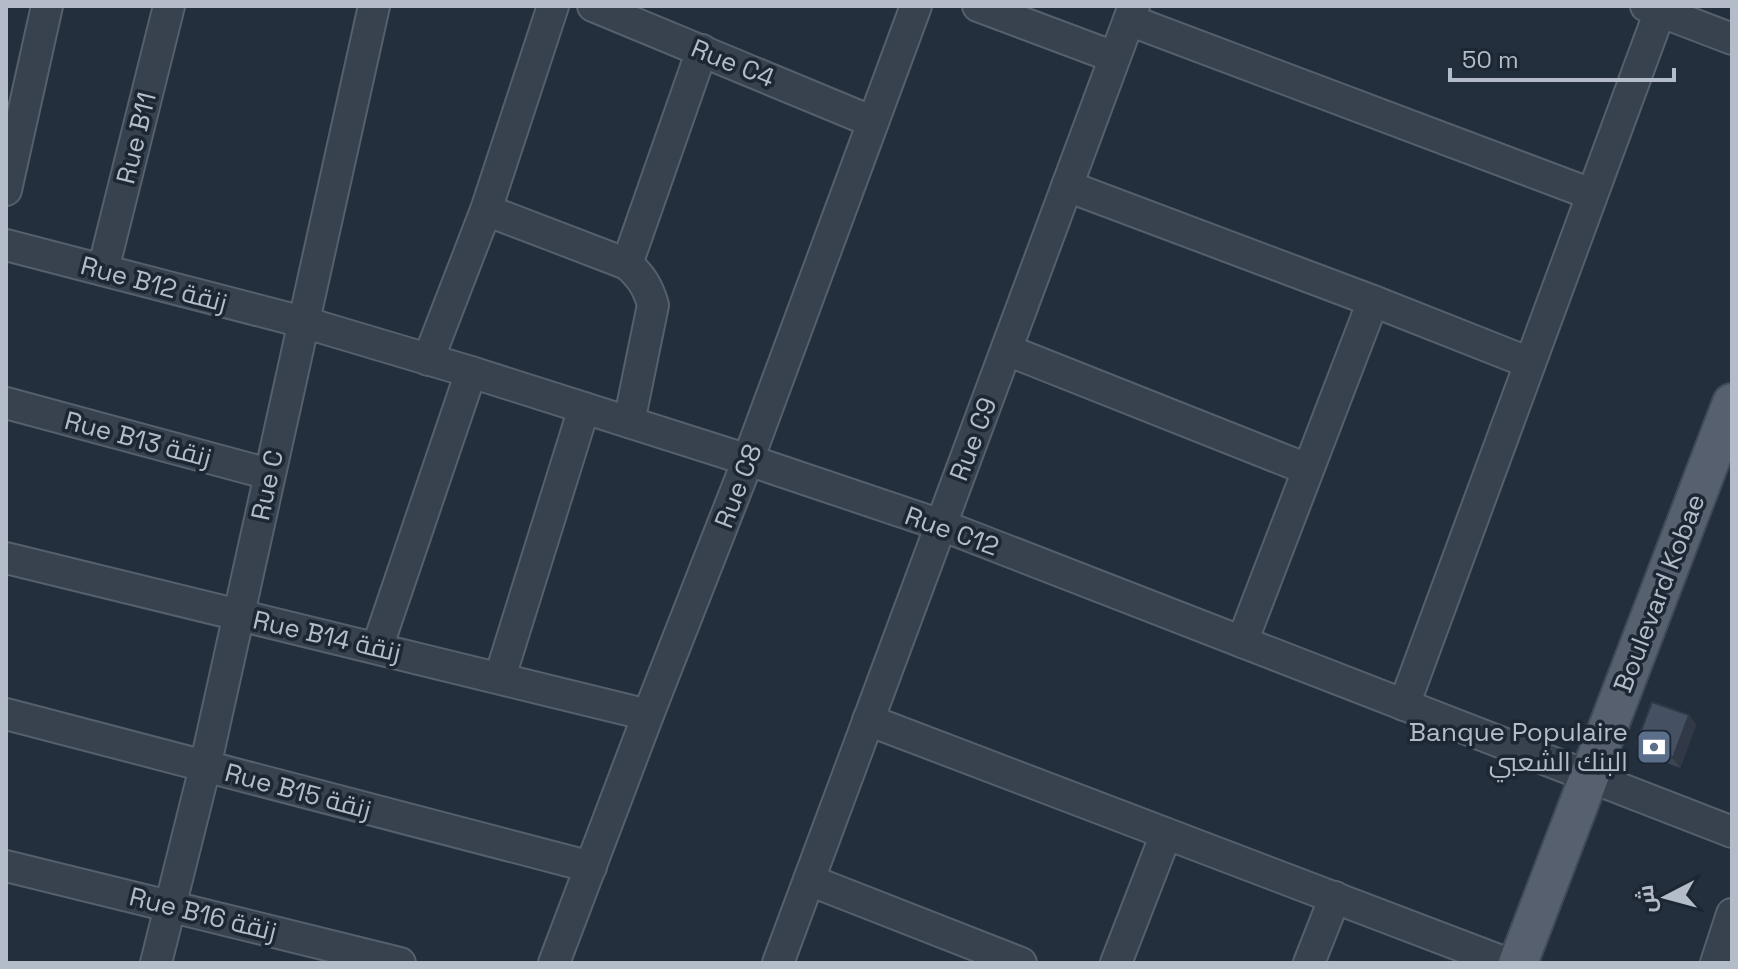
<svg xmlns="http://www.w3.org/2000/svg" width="1738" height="969" font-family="'Space Grotesk',Cairo,sans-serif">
  <rect width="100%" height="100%" fill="#242f3e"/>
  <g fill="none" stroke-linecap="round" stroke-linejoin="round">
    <defs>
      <g id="minor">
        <polyline points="593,6 873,122"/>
        <polyline points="978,6 1114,57"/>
        <polyline points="1646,6 1732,39"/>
        <polyline points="1129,20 1591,194"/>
        <polyline points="1067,186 1373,301 1530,363"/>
        <polyline points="6,190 47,6"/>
        <path d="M486 210 627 264C641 276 648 287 653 305L629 422"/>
        <polyline points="6,245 303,322 471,372 748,460 941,525 1732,832"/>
        <polyline points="627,264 702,50"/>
        <polyline points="103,270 169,6"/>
        <polyline points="1007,350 1307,469"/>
        <polyline points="428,360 486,210 553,6"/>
        <polyline points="6,403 269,474"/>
        <polyline points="6,558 648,715"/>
        <polyline points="1242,642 1373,301"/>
        <polyline points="377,648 471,372"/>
        <polyline points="500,677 584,408"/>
        <polyline points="1404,705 1660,11"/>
        <polyline points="6,714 591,867"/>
        <polyline points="868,720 1506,963"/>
        <polyline points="6,866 400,963"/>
        <polyline points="809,880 1021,963"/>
        <polyline points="156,963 205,767 374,6"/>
        <polyline points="554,963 648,715 748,460 916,6"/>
        <polyline points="778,963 1134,6"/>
        <polyline points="1116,963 1166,834"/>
        <polyline points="1309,963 1335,897"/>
        <polyline points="1716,963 1732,914"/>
      </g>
      <polyline id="major" points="1518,963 1732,403"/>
    </defs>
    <use href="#minor" stroke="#565f6c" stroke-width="34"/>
    <use href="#major" stroke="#414a57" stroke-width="42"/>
    <use href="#minor" stroke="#38414e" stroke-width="30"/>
    <use href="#major" stroke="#56606e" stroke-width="38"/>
  </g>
  <polygon fill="#3b4654" points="1689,715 1696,725 1680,768 1644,754 1636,744"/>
  <polygon fill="#303945" points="1689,715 1696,725 1680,768 1673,758"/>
  <polygon fill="#455162" stroke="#303945" stroke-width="2" points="1652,702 1689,715 1673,758 1636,744"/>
  <defs>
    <symbol id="bank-square" viewBox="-11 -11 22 22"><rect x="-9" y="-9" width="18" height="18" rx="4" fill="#5c6f8a" stroke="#1d2633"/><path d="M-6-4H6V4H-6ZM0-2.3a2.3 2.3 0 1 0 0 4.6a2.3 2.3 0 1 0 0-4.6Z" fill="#fff"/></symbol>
  </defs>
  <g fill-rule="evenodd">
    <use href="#bank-square" x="1634" y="727" width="40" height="40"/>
  </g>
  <g text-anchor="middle" stroke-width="7" stroke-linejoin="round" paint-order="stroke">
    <g font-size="26" fill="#b4bcc9" stroke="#1d2633">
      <text transform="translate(733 63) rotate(22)" y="9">Rue C4</text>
      <text transform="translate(136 138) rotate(-76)" y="9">Rue B11</text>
      <text transform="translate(154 284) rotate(15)" y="9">Rue B12 زنقة</text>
      <text transform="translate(138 439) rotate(15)" y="9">Rue B13 زنقة</text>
      <text transform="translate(973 439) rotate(-69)" y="9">Rue C9</text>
      <text transform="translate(267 485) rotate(-78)" y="9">Rue C</text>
      <text transform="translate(738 486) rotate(-69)" y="9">Rue C8</text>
      <text transform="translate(952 531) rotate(20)" y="9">Rue C12</text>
      <text transform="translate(1659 593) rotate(-69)" y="9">Boulevard Kobae</text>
      <text transform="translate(327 636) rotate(13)" y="9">Rue B14 زنقة</text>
      <text transform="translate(298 791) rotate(15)" y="9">Rue B15 زنقة</text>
      <text transform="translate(203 914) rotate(14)" y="9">Rue B16 زنقة</text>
    </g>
    <g font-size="26" fill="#b4bcc9" stroke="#1d2633" text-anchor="end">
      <text x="1628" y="741">Banque Populaire<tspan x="1628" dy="30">البنك الشعبي</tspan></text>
    </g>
  </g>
  <rect width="1738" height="969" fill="none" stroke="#b4bcc9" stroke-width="16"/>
  <g transform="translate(1666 897) rotate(264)" stroke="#1d2633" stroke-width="6" paint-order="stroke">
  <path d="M0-6L14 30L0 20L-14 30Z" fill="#b4bcc9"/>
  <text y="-12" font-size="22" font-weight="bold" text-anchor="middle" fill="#b4bcc9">ش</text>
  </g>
  <path d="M1450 68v12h224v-12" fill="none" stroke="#b4bcc9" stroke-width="4"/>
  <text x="1462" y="68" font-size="24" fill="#b4bcc9" stroke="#1d2633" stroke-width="6" paint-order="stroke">50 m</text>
</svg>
